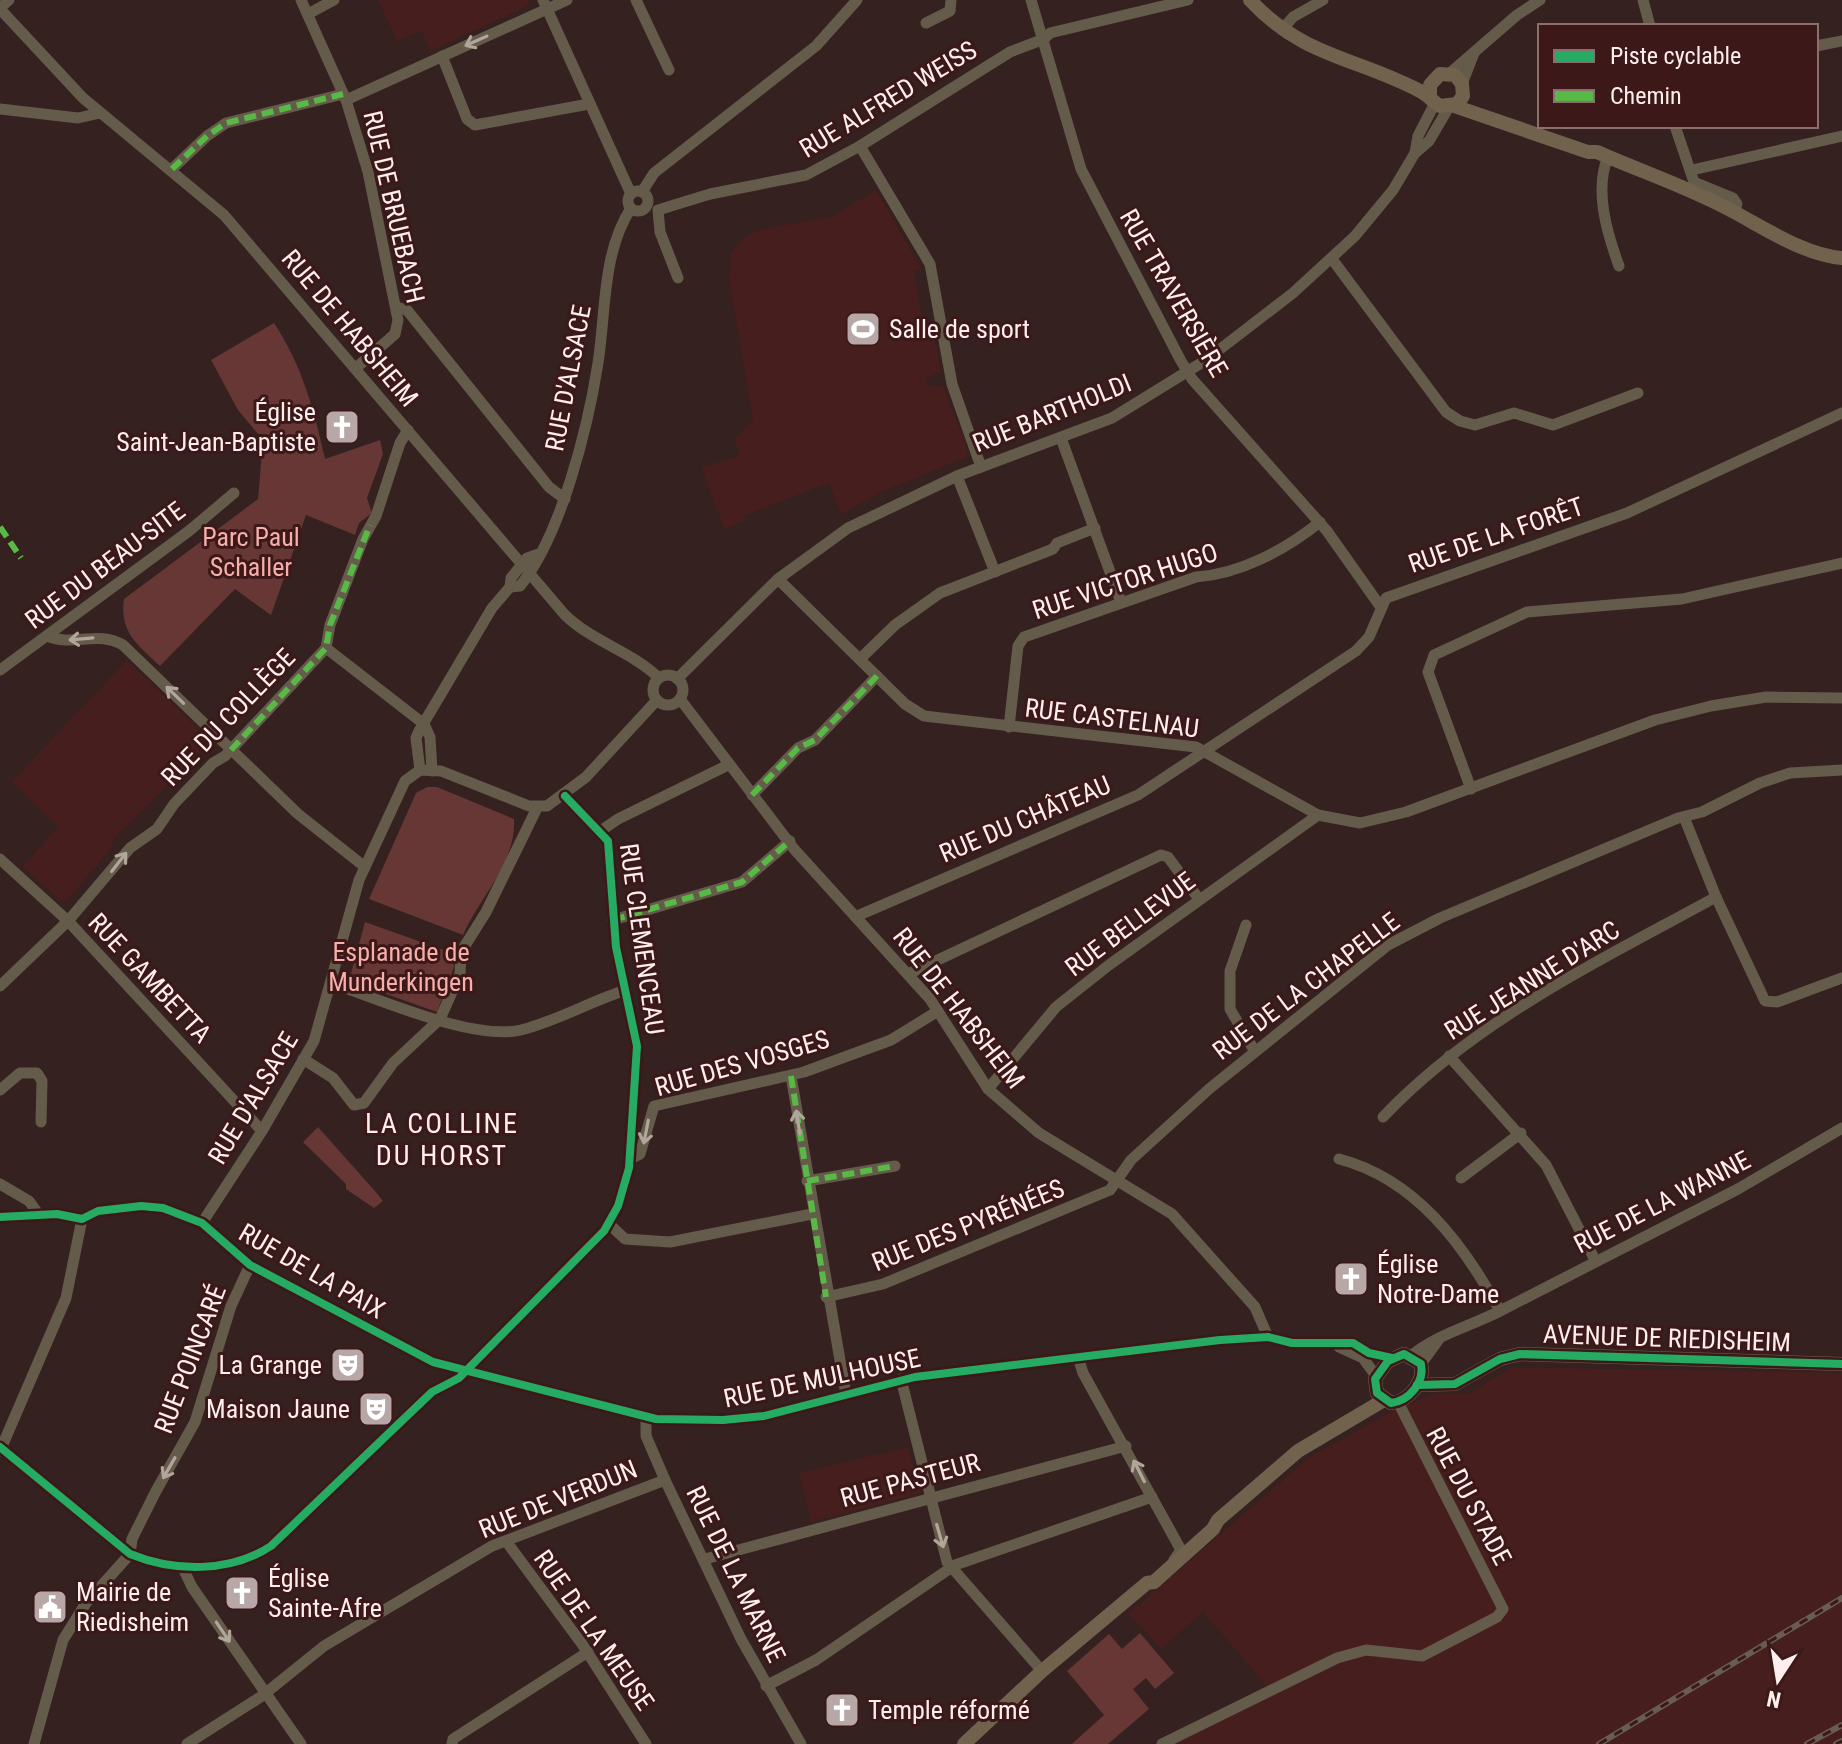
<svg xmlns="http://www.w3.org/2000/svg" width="1842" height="1744" font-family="'Roboto Condensed',sans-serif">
  <rect width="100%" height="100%" fill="#342120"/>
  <g fill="#451e1d">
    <polygon points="378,0 529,0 529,2 528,6 430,51 421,31 397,41"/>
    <polygon points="876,190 922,269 914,271 925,335 934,334 941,372 926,378 926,385 944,387 968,451 967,457 879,493 841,514 829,483 743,516 744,521 724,529 701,467 740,456 734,440 753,420 729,279 731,253 743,238 761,229 831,217"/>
    <polygon points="127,660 211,741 114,838 111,848 67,901 61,901 22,867 58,827 12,781"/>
    <polygon points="1513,1367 1842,1373 1842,1744 1163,1744 1266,1685 1203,1612 1161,1649 1128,1614 1308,1458 1394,1410 1437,1393 1467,1394"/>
    <polygon points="908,1447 921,1493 811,1522 799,1473"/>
  </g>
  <g fill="#663735">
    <path d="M274 323C302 365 314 410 325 459L380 440 383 454 367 498 372 513 359 523 355 535 306 515 271 615 235 589 160 666C138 645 119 632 124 599L258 499 263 440 238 410 211 360Z"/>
    <path d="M427 787H437L514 819C517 862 479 898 463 935L369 899 416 793Z"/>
    <polygon points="365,922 452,953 454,967 437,1012 349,981"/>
    <polygon points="318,1127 374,1190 383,1201 374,1208 346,1189 346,1184 303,1142"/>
    <polygon points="1140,1633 1174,1673 1155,1689 1146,1678 1133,1689 1149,1709 1108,1744 1072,1744 1104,1715 1067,1671 1109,1634 1122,1649"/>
  </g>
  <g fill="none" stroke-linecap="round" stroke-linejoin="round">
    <g stroke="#655b4a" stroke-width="11">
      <polyline points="301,0 346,100 368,172 398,320 395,334 356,368"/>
      <polyline points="543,0 631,194"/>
      <polyline points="636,0 669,70"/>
      <polyline points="1031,0 1081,169 1181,361 1192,379 1327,531 1380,606"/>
      <polyline points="1643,0 1650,26"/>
      <polyline points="0,8 9,0"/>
      <path d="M0 9 83 98 224 215 565 615C593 642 631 651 659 678"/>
      <polyline points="308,14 334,0"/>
      <polyline points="926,23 950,11 951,0"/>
      <polyline points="1282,30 1293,17 1323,0"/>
      <polyline points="1816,46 1842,41"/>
      <polyline points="442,56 467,119 475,125 589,104"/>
      <polyline points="1450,73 1517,15 1540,0"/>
      <polyline points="1462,84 1474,53"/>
      <polyline points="346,100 567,0"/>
      <polyline points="0,109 78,118 100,113"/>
      <polyline points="1675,126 1694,182 1733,198 1737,204 1734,212"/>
      <polyline points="860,146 930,264 952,384 981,467"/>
      <polyline points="1415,153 1418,136 1435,103"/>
      <path d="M1608 157C1594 190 1607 233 1619 266"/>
      <polyline points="172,169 207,136 226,123 343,94"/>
      <polyline points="1692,170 1842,136"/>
      <circle cx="638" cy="201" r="10"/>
      <polyline points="642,192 654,173 816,46 857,0"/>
      <polyline points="1332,259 1446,412 1460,421 1475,425 1514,413 1553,425 1638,393"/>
      <polyline points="678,278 660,232 658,210 710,194 806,175 860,146 1010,52 1044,39 1050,33 1188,0"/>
      <polyline points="396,307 407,310 549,487 565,499"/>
      <polyline points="1061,438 1121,602"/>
      <polyline points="957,476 995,572"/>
      <polyline points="778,579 905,704 924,716 1196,747 1318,815 1360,823 1406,812 1655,720 1711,706 1766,697 1842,698"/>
      <path d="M510 587 520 586C561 536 588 427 598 363 606 312 602 253 631 208"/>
      <path d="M47 636C72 647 98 630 123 645L298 814 365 867"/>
      <polyline points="326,648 424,724 430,737 432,771"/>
      <polyline points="860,659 895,625 940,593 1053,549 1057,543 1095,528"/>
      <polyline points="0,670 189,531 234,493"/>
      <circle cx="668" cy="690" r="15"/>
      <polyline points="677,679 778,579 848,528 957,476 1112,418 1206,360 1293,293 1355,236 1393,190 1415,153 1429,141 1449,107"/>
      <polyline points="680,699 794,849 930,999 988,1089 1039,1133 1172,1214 1255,1307 1268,1337"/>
      <path d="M1009 727 1018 646 1024 637 1196 577C1240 574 1285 550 1320 522"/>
      <polyline points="420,770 416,738 419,731 492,608 510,587 511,578 527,558 539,554"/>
      <polyline points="1471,789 1428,672 1434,655 1527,612 1682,599 1842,563"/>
      <polyline points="752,795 798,748 815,740 877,676"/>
      <polyline points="1684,817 1716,897 1765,1001 1777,1002 1842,978"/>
      <polyline points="602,830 618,819 728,765"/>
      <polyline points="0,859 68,921 262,1131"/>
      <polyline points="857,916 1138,795 1356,651 1369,637 1386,598 1627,513 1842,413"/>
      <polyline points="613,920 742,882 790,841"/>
      <polyline points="1246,925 1230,971 1230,1009 1254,1050"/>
      <polyline points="908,974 1161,855 1168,857 1199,899"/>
      <path d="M331 983C380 999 472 1041 521 1030 557 1021 591 1001 626 990"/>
      <polyline points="0,986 68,921 130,848 157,829 174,804 213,763 225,756 326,648 330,625 363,539 376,516 400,443 408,430"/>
      <polyline points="1449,1056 1546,1165 1595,1260"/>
      <polyline points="303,1059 333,1078 354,1105 364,1103 393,1063 440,1019 460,974 461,952 486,912 537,808"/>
      <polyline points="791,1076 846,1395"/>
      <polyline points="988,1089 1056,1007 1109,965 1318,815"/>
      <polyline points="0,1090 20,1073 37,1073 42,1081 41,1122"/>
      <path d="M1383 1117C1475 1020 1599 961 1716 897"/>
      <polyline points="630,1159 640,1154 654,1106 804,1072 891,1040 938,1011"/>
      <path d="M1339 1159C1416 1179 1464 1245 1500 1311"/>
      <polyline points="1461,1178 1521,1133"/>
      <polyline points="807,1181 895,1166"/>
      <polyline points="0,1184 29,1201 39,1215"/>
      <polyline points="0,1217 57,1214 82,1219 98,1211 141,1206 163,1208 202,1223 250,1265 433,1362 656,1419 723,1420 764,1416 915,1377 1220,1340 1268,1337 1292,1343 1353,1343 1369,1353 1392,1358"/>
      <polyline points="202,1223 262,1131 314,1041 359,880 405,781 420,770 441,771 529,806 547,806 586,777 657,700"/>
      <polyline points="609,1224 625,1239 670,1242 812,1214"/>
      <polyline points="826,1297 883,1284 1110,1190 1131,1160 1209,1089 1388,945 1440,918 1678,818 1702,812 1760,783 1790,773 1842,770"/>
      <polyline points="1339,1347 1363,1358 1376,1376"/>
      <path d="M1411 1356C1435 1335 1471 1326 1500 1311L1738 1189 1842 1128"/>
      <polyline points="1078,1357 1083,1373 1181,1550 1174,1560"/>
      <polyline points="1421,1364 1439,1339"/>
      <polyline points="901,1379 947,1562 1042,1671"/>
      <polyline points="646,1417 646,1436 665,1480 741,1639 801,1744"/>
      <path d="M0 1447 130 1554C174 1572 230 1573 271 1546L432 1392 459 1378 604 1231 618 1206 629 1168 637 1046 616 947 608 841 565 796"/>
      <polyline points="0,1451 66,1298 82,1219"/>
      <polyline points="506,1541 582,1644 646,1744"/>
      <polyline points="130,1554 132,1539 156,1491 195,1422 231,1306 250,1265"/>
      <polyline points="705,1559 1126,1446"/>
      <polyline points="182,1566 192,1587 301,1744"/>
      <polyline points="766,1686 816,1660 955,1565 1152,1497"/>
      <polyline points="34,1744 63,1640 86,1603 130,1554"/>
      <polyline points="187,1744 262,1696 324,1646 492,1546 665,1480"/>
      <polyline points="452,1744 453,1739 588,1652"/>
      <polyline points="1162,1744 1337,1658 1366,1650 1422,1656 1497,1617 1503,1609 1398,1402"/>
    </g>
    <g stroke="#71624e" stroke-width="14">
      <path d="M1250 0C1304 58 1356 57 1420 91 1428 95 1432 101 1440 106L1457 104 1463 96 1462 84 1455 75 1440 74 1430 85V97"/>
      <path d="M1454 106 1588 152H1597C1642 172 1691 188 1734 212 1766 229 1805 255 1842 258"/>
      <path d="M1404 1354 1421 1364C1425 1382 1409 1401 1391 1403L1377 1393 1375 1379 1388 1361Z"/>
      <polyline points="1417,1385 1455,1384 1500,1359 1520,1354 1842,1364"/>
      <polyline points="964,1744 1042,1671 1147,1583 1154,1582 1213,1529 1218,1520 1298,1451 1384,1400"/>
    </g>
    <defs>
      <g id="rail">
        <polyline points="1599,1744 1842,1598"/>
        <polyline points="1807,1744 1842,1725"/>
        <polyline points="1836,1744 1842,1741"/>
      </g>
    </defs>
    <use href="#rail" stroke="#685c55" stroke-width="6"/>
    <use href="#rail" stroke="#3c1918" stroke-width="3" stroke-dasharray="9" stroke-linecap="butt"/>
    <g stroke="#58b947" stroke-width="6" stroke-dasharray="12 6" stroke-linecap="butt">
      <polyline points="172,169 207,136 226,123 343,94"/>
      <polyline points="0,527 21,558"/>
      <polyline points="231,750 326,648 330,625 370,525"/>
      <polyline points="752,795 798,748 815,740 877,676"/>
      <polyline points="613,920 742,882 790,841"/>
      <polyline points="791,1076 826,1297"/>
      <polyline points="807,1181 895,1166"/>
    </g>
    <defs>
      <g id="cycleway">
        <polyline points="0,1217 57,1214 82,1219 98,1211 141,1206 163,1208 202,1223 250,1265 433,1362 656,1419 723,1420 764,1416 915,1377 1220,1340 1268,1337 1292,1343 1353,1343 1369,1353 1392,1358"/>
        <path d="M1404 1354 1421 1364C1425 1382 1409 1401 1391 1403L1377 1393 1375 1379 1388 1361Z"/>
        <polyline points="1417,1385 1455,1384 1500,1359 1520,1354 1842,1364"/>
        <path d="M0 1447 130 1554C174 1572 230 1573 271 1546L432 1392 459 1378 604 1231 618 1206 629 1168 637 1046 616 947 608 841 565 796"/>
      </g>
    </defs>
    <use href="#cycleway" stroke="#3c1918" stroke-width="13"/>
    <use href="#cycleway" stroke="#26ab63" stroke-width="8"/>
  </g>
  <defs><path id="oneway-shaft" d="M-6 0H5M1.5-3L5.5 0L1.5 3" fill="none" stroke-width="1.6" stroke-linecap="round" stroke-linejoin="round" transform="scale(2)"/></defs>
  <g stroke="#b2a59c">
    <use href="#oneway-shaft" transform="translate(476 41) rotate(156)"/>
    <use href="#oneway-shaft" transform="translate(81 639) rotate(175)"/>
    <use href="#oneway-shaft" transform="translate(175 695) rotate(-136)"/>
    <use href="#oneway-shaft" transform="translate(119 862) rotate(-52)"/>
    <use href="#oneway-shaft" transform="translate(798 1122) rotate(-99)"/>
    <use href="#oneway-shaft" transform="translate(646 1132) rotate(101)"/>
    <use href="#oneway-shaft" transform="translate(169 1468) rotate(120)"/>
    <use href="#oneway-shaft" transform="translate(1139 1471) rotate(-117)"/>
    <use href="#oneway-shaft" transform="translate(940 1536) rotate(74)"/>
    <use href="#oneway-shaft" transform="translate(223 1632) rotate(56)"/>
  </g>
  <defs>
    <symbol id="stadium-square" viewBox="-11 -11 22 22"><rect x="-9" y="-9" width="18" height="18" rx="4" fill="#b7a7a6" stroke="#3c1918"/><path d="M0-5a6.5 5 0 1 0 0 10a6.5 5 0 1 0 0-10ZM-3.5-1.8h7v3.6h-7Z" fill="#fff"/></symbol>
    <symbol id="church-square" viewBox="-11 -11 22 22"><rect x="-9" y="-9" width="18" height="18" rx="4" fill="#b7a7a6" stroke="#3c1918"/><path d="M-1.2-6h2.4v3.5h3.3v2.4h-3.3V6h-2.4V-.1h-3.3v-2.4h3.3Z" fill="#fff"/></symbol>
    <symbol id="theatre-square" viewBox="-11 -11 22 22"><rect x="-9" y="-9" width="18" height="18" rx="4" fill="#b7a7a6" stroke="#3c1918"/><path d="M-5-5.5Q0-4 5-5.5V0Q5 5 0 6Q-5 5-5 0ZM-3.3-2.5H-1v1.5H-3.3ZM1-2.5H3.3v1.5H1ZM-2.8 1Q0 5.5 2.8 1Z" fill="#fff"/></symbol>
    <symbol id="civic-square" viewBox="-11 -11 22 22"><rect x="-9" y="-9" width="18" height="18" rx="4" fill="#b7a7a6" stroke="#3c1918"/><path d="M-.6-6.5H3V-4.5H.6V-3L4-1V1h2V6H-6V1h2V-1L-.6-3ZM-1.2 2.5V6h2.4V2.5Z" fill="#fff"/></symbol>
  </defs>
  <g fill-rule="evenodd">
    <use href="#stadium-square" x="843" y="309" width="40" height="40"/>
    <use href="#church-square" x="322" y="407" width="40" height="40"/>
    <use href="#church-square" x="1331" y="1259" width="40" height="40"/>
    <use href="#theatre-square" x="328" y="1345" width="40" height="40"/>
    <use href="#theatre-square" x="356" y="1389" width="40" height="40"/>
    <use href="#church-square" x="222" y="1573" width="40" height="40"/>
    <use href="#civic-square" x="30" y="1587" width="40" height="40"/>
    <use href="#church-square" x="822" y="1690" width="40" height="40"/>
  </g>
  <g text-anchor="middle" stroke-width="6" stroke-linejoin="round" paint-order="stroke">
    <g font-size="26" fill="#feefee" stroke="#3c1918">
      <text transform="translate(888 99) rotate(-31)" y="9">RUE ALFRED WEISS</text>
      <text transform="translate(394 207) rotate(77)" y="9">RUE DE BRUEBACH</text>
      <text transform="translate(1174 293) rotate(60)" y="9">RUE TRAVERSIÈRE</text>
      <text transform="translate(350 328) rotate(50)" y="9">RUE DE HABSHEIM</text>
      <text transform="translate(568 378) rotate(-79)" y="9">RUE D'ALSACE</text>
      <text transform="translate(1052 413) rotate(-22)" y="9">RUE BARTHOLDI</text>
      <text transform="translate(1496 535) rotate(-19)" y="9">RUE DE LA FORÊT</text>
      <text transform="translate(105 565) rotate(-37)" y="9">RUE DU BEAU-SITE</text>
      <text transform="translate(1125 581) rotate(-18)" y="9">RUE VICTOR HUGO</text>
      <text transform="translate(228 717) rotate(-46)" y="9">RUE DU COLLÈGE</text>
      <text transform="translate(1112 718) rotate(7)" y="9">RUE CASTELNAU</text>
      <text transform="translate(1025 819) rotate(-23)" y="9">RUE DU CHÂTEAU</text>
      <text transform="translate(1130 924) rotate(-37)" y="9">RUE BELLEVUE</text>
      <text transform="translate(642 939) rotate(82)" y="9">RUE CLEMENCEAU</text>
      <text transform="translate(150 978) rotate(47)" y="9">RUE GAMBETTA</text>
      <text transform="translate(1532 980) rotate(-32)" y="9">RUE JEANNE D'ARC</text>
      <text transform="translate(1306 986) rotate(-37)" y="9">RUE DE LA CHAPELLE</text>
      <text transform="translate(959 1008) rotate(52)" y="9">RUE DE HABSHEIM</text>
      <text transform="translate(742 1063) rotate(-16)" y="9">RUE DES VOSGES</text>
      <text transform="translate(253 1098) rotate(-59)" y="9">RUE D'ALSACE</text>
      <text transform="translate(1662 1202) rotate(-27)" y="9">RUE DE LA WANNE</text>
      <text transform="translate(968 1225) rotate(-22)" y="9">RUE DES PYRÉNÉES</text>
      <text transform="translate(312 1271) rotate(30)" y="9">RUE DE LA PAIX</text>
      <text transform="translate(1667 1338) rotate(2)" y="9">AVENUE DE RIEDISHEIM</text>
      <text transform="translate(190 1359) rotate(-69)" y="9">RUE POINCARÉ</text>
      <text transform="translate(822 1378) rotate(-12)" y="9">RUE DE MULHOUSE</text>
      <text transform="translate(910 1480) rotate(-15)" y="9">RUE PASTEUR</text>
      <text transform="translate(1469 1496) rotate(62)" y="9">RUE DU STADE</text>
      <text transform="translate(558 1499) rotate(-22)" y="9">RUE DE VERDUN</text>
      <text transform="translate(736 1574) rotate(64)" y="9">RUE DE LA MARNE</text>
      <text transform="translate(594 1630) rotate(55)" y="9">RUE DE LA MEUSE</text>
    </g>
    <g font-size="26" fill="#feefee" stroke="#3c1918" text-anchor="start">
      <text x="889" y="338">Salle de sport</text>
      <text x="316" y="421" text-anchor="end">Église<tspan x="316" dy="30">Saint-Jean-Baptiste</tspan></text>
      <text x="1377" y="1273">Église<tspan x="1377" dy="30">Notre-Dame</tspan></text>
      <text x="322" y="1374" text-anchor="end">La Grange</text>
      <text x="350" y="1418" text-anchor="end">Maison Jaune</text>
      <text x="268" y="1587">Église<tspan x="268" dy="30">Sainte-Afre</tspan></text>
      <text x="76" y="1601">Mairie de<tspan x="76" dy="30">Riedisheim</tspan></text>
      <text x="868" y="1719">Temple réformé</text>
    </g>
    <g font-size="26" fill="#f7afab" stroke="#3c1918">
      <text x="251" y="546">Parc Paul<tspan x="251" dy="30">Schaller</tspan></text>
      <text x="401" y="961">Esplanade de<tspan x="401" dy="30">Munderkingen</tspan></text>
    </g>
    <g font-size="28" letter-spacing="2" fill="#feefee" stroke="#3c1918">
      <text x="442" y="1133">LA COLLINE<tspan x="442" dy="32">DU HORST</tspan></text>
    </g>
  </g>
  <rect x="1538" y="24" width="280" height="104" fill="#3c1918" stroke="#8a6f6e" stroke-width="2"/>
  <rect x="1554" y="50" width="40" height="12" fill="#26ab63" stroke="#8a6f6e" stroke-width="2"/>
  <text x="1610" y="64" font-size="24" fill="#feefee">Piste cyclable</text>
  <rect x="1554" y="90" width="40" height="12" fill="#58b947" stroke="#8a6f6e" stroke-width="2"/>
  <text x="1610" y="104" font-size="24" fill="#feefee">Chemin</text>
  <g transform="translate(1778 1680) rotate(192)" stroke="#3c1918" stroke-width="6" paint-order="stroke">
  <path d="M0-6L14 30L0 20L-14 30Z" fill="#feefee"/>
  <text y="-12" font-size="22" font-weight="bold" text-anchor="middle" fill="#feefee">N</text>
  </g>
</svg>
